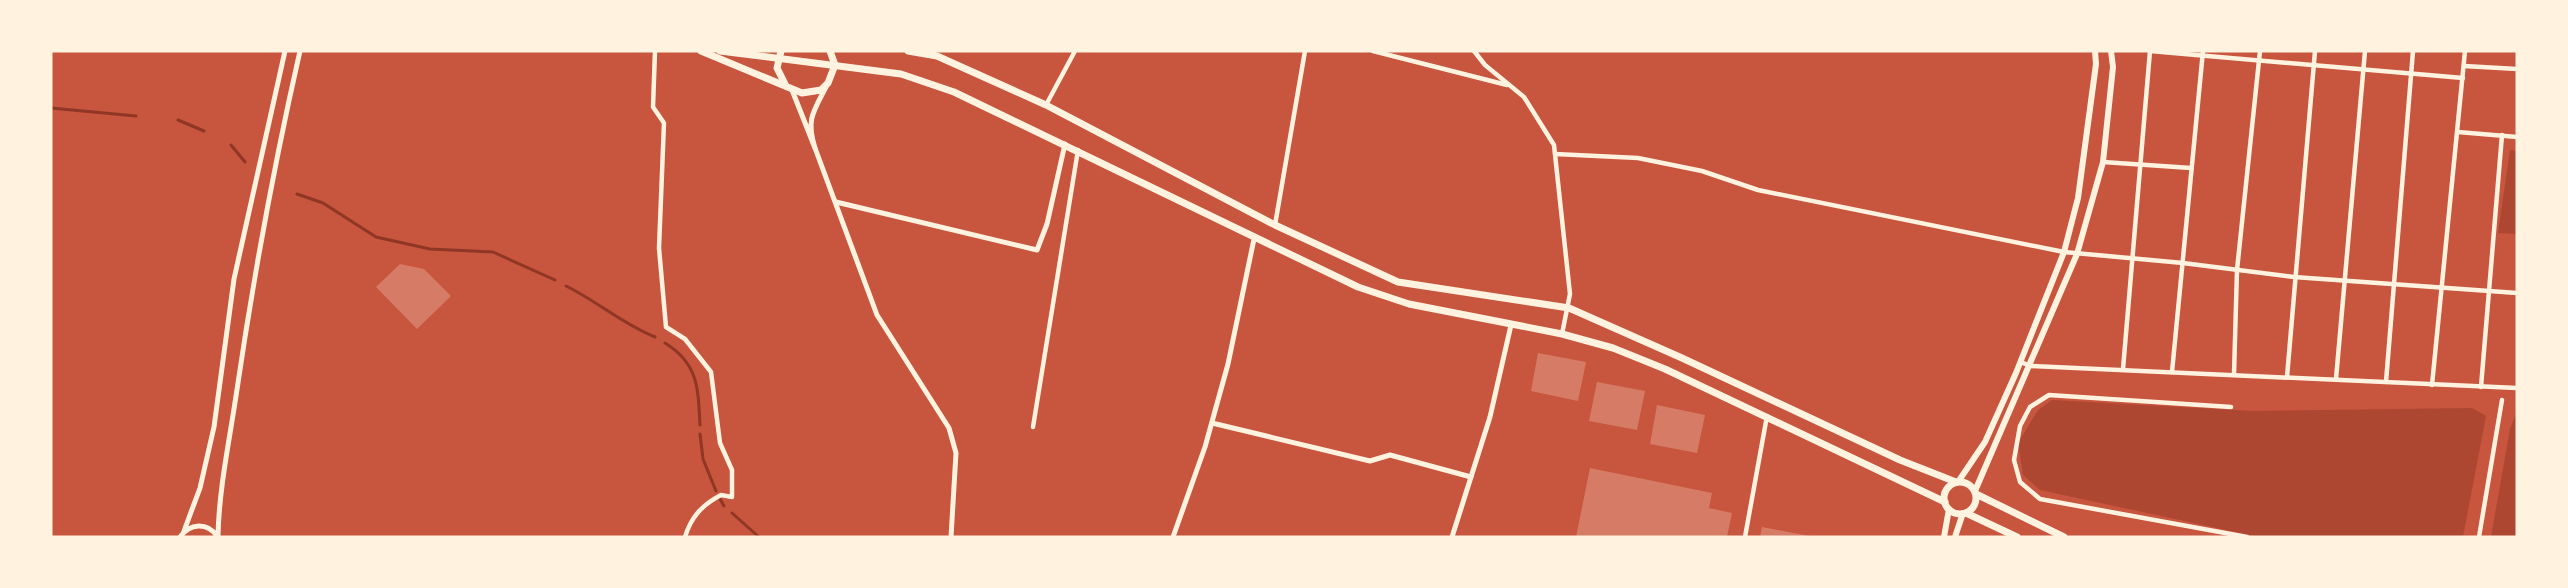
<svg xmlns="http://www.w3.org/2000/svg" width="2568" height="588" font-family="'DejaVu Sans',sans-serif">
  <rect width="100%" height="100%" fill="#c8553d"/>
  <g fill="#ae4732">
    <polygon points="2510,150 2517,151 2517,234 2498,233"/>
    <polygon points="2052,400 2253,411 2472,408 2486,416 2463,537 2259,537 2040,490 2023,475 2018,443 2038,410"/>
    <polygon points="2517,411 2517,537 2491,537 2510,429"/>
  </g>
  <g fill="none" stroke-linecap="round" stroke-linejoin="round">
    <g stroke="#8f3625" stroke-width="3">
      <polyline points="51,108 136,116"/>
      <polyline points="178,120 204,131"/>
      <polyline points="231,145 245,162"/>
      <polyline points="297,194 323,203 376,237 430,249 493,252 555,280"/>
      <path d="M566 286C597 301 622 324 655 337"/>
      <path d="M665 343C699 364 698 389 700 425"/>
      <polyline points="700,434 703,459 716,491"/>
      <polyline points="720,499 724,506"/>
      <polyline points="732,513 759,537"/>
    </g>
  </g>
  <g fill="#d67c66">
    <polygon points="400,264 424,269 451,296 417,329 376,287"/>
    <polygon points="1538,353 1586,362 1578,401 1531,391"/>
    <polygon points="1597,382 1645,391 1637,430 1589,421"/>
    <polygon points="1657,405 1705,415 1697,453 1650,444"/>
    <polygon points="1590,468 1712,493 1709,508 1732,513 1727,537 1576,537"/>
    <polygon points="1762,527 1809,536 1809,537 1760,537"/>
  </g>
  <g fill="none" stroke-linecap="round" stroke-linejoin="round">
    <g stroke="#fff3e0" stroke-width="4.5">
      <path d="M655 51 653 107 664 123 659 248 666 327 685 339 711 372 720 443 732 470V497L721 495C702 505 691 517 685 537"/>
      <polyline points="1373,51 1507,85"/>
      <polyline points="1474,51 1485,65 1524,97 1554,145 1570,294 1562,334"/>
      <polyline points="2150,51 2463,78"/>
      <polyline points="2464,66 2517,69"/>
      <polyline points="1046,105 1075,51"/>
      <polyline points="2458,132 2517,137"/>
      <polyline points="1555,154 1638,158 1702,171 1758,190 2064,252 2183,263 2294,277 2517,293"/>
      <polyline points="2103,162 2191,168"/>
      <polyline points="1275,225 1305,51"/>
      <polyline points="2021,362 2030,366 2517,388"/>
      <polyline points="2123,369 2150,51"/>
      <polyline points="2172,372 2203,51"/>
      <polyline points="2234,374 2237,270 2260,51"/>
      <polyline points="2287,377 2315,51"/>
      <polyline points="2336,379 2365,51"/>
      <polyline points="2386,382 2413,51"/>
      <polyline points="2432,385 2465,51"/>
      <polyline points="2481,387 2502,135"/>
      <polyline points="2231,407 2049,395 2030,407 2020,426 2014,460 2020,482 2040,499 2247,537"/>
      <polyline points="1033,427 1078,150"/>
      <polyline points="1745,537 1767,416"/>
      <polyline points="2479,537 2502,400"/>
    </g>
    <g stroke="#fff3e0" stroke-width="5">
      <path d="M792 90 815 148C806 120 813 112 826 87"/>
      <polyline points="815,148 877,315 949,428 956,453 951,537"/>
      <polyline points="836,202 1037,250 1047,224 1065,144"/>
      <polyline points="1212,423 1370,461 1390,455 1471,477"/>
      <polyline points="184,531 200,488 214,427 234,279 285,51"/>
      <path d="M218 536C219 489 229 443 236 396 253 280 274 165 300 51"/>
      <path d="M180 537C190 523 207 522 217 536"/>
      <polyline points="1173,537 1205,447 1228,364 1254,239"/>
      <polyline points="1452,537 1490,417 1511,325"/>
    </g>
    <g stroke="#fff3e0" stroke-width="6">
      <polyline points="1958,482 1985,442 2016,373 2064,252 2078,198 2096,64 2095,51"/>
      <polyline points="1975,491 2077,254 2103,162 2113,67 2111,51"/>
      <polyline points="1944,537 1949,509"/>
      <polyline points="1955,537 1963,513"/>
    </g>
    <g stroke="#fff3e0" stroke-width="7">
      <polyline points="701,51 802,93 821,90 828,83 835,65 830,51"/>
      <polyline points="720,51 901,74 954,92 1358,287 1409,304 1562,334 1613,348 1665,369 1945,502"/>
      <polyline points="781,51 777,68 785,84"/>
      <polyline points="908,51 937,56 1046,105 1275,225 1398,282 1569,308 1682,358 1900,460 1956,482"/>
      <circle cx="1960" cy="498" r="16"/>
      <polyline points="1976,494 2064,537"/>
      <polyline points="1966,513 2017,537"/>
    </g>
  </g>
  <rect width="2568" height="588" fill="none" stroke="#fff3e0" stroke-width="105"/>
</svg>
